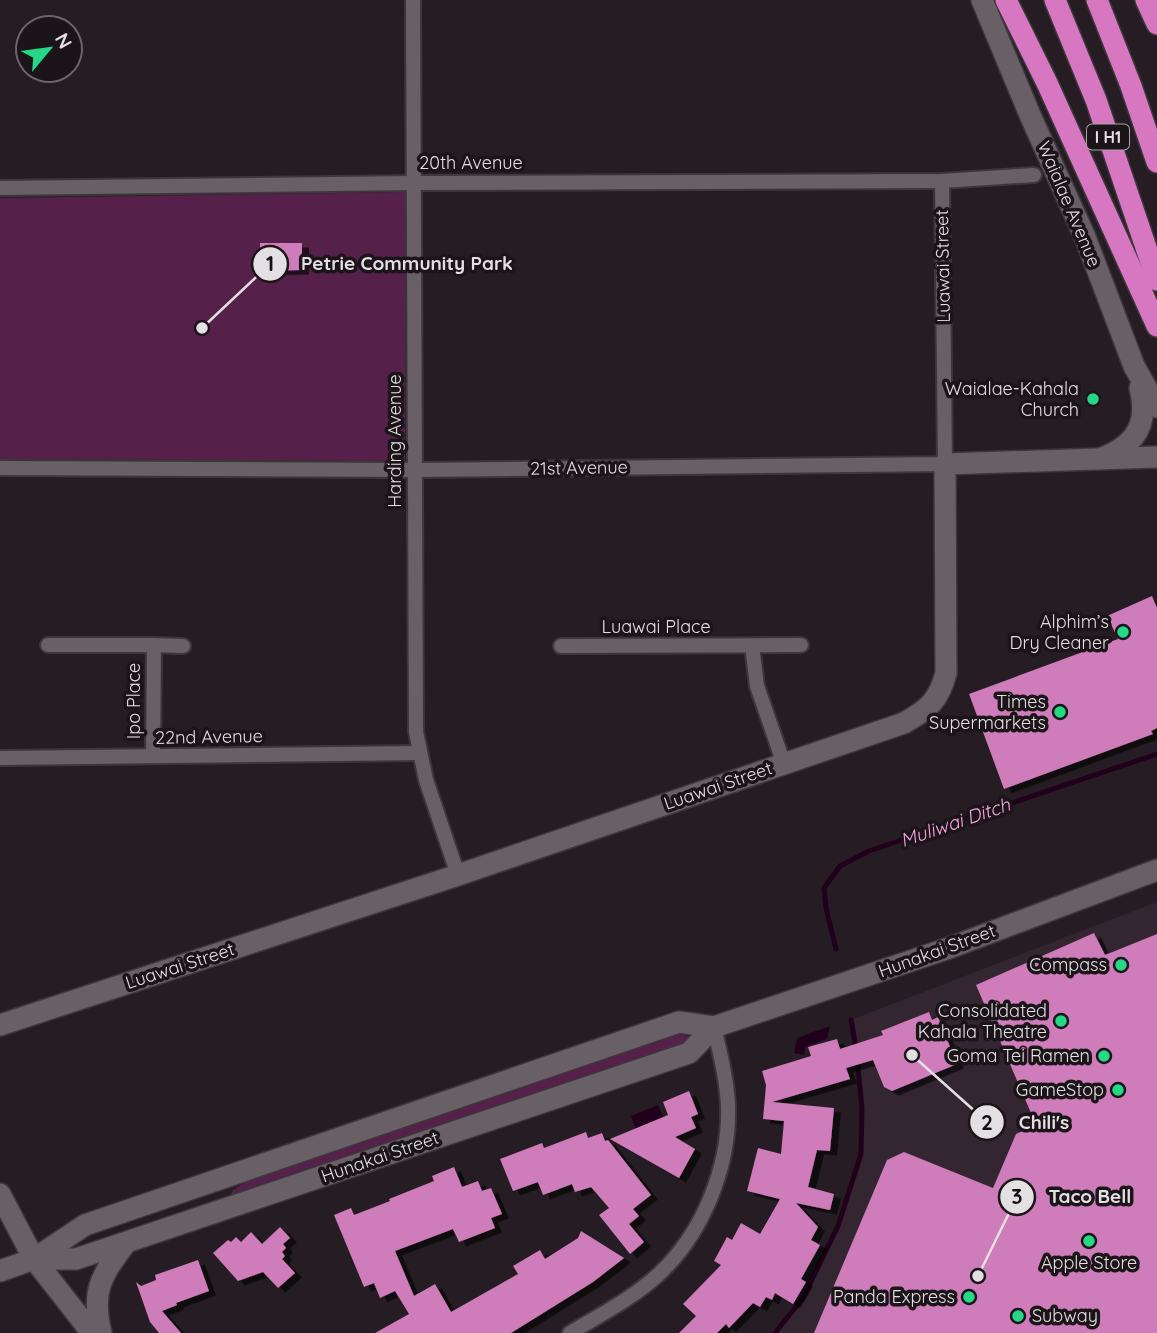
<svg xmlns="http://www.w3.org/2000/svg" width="1157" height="1333" font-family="Quicksand,sans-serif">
  <defs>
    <filter id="shadow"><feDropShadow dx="7" dy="4.5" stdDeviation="0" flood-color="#0009"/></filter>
  </defs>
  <rect width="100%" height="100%" fill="#251d23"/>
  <polygon fill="#332630" points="1157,902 1157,1333 775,1333 803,1298 838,1226 861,1154 862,1108 851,1020"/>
  <g fill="#55214a">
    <polygon points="405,192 405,461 0,459 0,198"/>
    <polygon points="679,1034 688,1036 690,1041 684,1047 228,1200 233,1190 249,1180"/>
  </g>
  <g fill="#21001b">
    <polygon points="830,1026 827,1039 805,1047 804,1055 794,1053 797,1038"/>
    <polygon points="658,1105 664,1118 636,1130 631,1116"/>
  </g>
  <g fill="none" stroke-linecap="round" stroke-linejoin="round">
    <g stroke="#21001b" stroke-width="5">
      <polyline points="836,949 826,908 824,888 840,866 869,851 1157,754"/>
      <polyline points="851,1020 856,1048"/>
      <polyline points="775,1333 803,1298 838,1226 861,1154 862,1108 857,1058"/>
    </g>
  </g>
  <g fill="#ce7bba" filter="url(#shadow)">
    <polygon points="260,243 302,243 302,270 260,271"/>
    <polygon points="1152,596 1157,608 1157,728 1151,731 1153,734 1004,789 969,694 1118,639 1107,616"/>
    <polygon points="1094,933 1105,955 1157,934 1157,1333 814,1333 887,1160 904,1152 993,1188 1016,1134 1025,1130 1031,1113 976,985"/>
    <polygon points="929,1012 932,1020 938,1017 957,1064 892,1091 884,1087 873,1060 846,1068 850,1079 772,1102 834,1108 830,1151 817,1150 808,1187 834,1194 830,1210 796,1203 818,1227 811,1240 820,1245 801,1279 806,1282 793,1304 775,1293 772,1300 766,1297 760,1307 753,1303 729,1328 726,1324 717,1333 679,1333 696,1316 683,1304 721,1265 714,1261 727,1237 732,1240 741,1223 760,1234 780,1199 747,1191 758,1148 781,1154 784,1121 763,1119 766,1085 762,1071 811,1056 808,1047 837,1039 840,1049 883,1035 881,1031"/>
    <polygon points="689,1091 698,1114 691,1117 696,1128 675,1137 695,1149 679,1178 610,1139 668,1115 663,1102"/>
    <polygon points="586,1132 588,1138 602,1133 605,1141 608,1140 651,1195 633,1209 639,1216 629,1224 644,1242 630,1254 599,1215 609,1208 591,1187 575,1192 572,1184 543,1195 538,1182 513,1191 500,1159 542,1143 544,1148"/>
    <polygon points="454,1167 462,1187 478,1181 482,1191 491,1188 502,1214 491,1218 495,1228 459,1242 453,1229 395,1251 414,1296 435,1284 451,1312 518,1274 513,1266 540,1250 545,1259 578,1238 581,1231 624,1258 593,1282 511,1333 375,1333 409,1314 395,1291 380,1298 374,1283 364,1287 334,1215 351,1208 354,1215 390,1201 389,1199 434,1181 432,1176"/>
    <polygon points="280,1227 290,1238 283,1244 286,1248 282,1252 285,1256 282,1259 295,1273 278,1288 263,1272 238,1281 213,1253 228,1240 231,1242 236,1237 241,1242 251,1232 262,1244"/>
    <polygon points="198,1260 209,1291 176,1303 177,1305 162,1311 181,1333 159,1333 150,1322 136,1282 141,1286 156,1280 155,1275"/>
  </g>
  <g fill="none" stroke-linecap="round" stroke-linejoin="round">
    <defs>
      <g id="street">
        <polyline points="413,0 416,732 426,780 458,875"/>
        <polyline points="0,188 413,183 942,181 1034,175"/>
        <polyline points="0,468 415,470 945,464 942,181"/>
        <polyline points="48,645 154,645 153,756"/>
        <polyline points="154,645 183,646"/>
        <polyline points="561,646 801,645"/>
        <polyline points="752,646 757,686 784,764"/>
        <polyline points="0,758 419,753"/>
        <path d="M570 1333C600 1315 633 1298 659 1274 703 1233 730 1166 728 1106 727 1080 720 1053 714 1027"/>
      </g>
      <g id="secondary">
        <polyline points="982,0 1030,115 1085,237 1134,366 1157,407"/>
        <path d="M1102 458C1136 445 1149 423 1140 388"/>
        <path d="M0 1025 458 875 904 723C929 709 939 700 946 673L945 464 1157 457"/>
        <polyline points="0,1194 34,1259 92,1333"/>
        <polyline points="34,1259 76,1259 689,1053 714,1027 949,948 1157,870"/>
        <polyline points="0,1271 34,1259 85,1225 679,1022 714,1027"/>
        <path d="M101 1333C91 1291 101 1276 125 1244"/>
      </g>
      <g id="highway">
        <polyline points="1006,0 1047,83 1157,326"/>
        <polyline points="1055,0 1096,100 1157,280"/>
        <polyline points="1097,0 1131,86 1157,162"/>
        <polyline points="1146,0 1157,24"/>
      </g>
    </defs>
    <use href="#street" stroke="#3d373b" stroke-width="18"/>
    <use href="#secondary" stroke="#3d373b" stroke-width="24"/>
    <use href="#highway" stroke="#3d373b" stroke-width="24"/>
    <use href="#street" stroke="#695f66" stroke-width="14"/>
    <use href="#secondary" stroke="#695f66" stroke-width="21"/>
    <use href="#highway" stroke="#d877c1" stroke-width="21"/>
  </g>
  <g fill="#25d886" stroke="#1b1419" stroke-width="2.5">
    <circle cx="1093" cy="399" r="7"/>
    <circle cx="1123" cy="632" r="7"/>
    <circle cx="1060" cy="712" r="7"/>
    <circle cx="1121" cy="965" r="7"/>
    <circle cx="1061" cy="1021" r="7"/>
    <circle cx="1104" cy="1056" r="7"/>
    <circle cx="1118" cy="1090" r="7"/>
    <circle cx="1089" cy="1241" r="7"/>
    <circle cx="969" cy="1297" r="7"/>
    <circle cx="1018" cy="1316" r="7"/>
  </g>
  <g text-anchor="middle" stroke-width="7" stroke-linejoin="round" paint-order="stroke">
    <rect fill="#1b1419" stroke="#a8a2a6" stroke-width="2" x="1087" y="124.5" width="42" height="25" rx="5"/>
    <g font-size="16" font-weight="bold" fill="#e4dfe3">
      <text x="1108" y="143">I H1</text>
    </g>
    <g font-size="18" fill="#e4dfe3" stroke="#1b1419">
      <text x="471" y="169">20th Avenue</text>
      <text transform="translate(1069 204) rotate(67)" y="6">Waialae Avenue</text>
      <text transform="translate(943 266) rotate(-91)" y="6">Luawai Street</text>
      <text transform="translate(395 441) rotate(-90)" y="6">Harding Avenue</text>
      <text transform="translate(579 468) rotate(-1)" y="6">21st Avenue</text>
      <text x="656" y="633">Luawai Place</text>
      <text transform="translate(134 701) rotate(-90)" y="6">Ipo Place</text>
      <text transform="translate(209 737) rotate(-1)" y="6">22nd Avenue</text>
      <text transform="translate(718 786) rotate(-19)" y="6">Luawai Street</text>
      <text transform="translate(937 951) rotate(-20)" y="6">Hunakai Street</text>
      <text transform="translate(180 966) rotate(-18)" y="6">Luawai Street</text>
      <text transform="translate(380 1157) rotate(-19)" y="6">Hunakai Street</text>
    </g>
    <g font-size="18" fill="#e4dfe3" stroke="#1b1419" text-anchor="end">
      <text x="1079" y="395">Waialae-Kahala<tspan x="1079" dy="21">Church</tspan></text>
      <text x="1109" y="628">Alphim’s<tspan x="1109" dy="21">Dry Cleaner</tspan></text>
      <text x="1046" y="708">Times<tspan x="1046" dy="21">Supermarkets</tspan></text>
      <text x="1107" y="971">Compass</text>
      <text x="1047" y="1017">Consolidated<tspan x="1047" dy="21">Kahala Theatre</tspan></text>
      <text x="1090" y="1062">Goma Tei Ramen</text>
      <text x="1104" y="1096">GameStop</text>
      <text x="1089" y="1269" text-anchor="middle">Apple Store</text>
      <text x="955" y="1303">Panda Express</text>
      <text x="1032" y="1322" text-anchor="start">Subway</text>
    </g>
    <g font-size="19" font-style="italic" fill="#f9a4e4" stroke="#1b1419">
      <text transform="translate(955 822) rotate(-19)" y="7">Muliwai Ditch</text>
    </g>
  </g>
  <path fill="none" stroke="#e4dfe3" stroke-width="2.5" d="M202 328L270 264M912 1055L987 1122M978 1276L1017 1197"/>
  <g fill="#e4dfe3" stroke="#1b1419" stroke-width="2.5">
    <circle cx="202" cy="328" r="7"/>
    <circle cx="912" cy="1055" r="7"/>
    <circle cx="978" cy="1276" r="7"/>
    <circle cx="270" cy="264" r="18"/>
    <circle cx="987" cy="1122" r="18"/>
    <circle cx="1017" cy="1197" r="18"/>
  </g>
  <g font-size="21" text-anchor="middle" font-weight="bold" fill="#111">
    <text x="270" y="271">1</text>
    <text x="987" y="1130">2</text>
    <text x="1017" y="1204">3</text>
  </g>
  <g font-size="19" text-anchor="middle" font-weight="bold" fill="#e4dfe3" stroke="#1b1419" stroke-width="7" stroke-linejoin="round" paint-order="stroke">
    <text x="407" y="270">Petrie Community Park</text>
    <text x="1044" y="1129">Chili's</text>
    <text x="1090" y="1203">Taco Bell</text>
  </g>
  <g transform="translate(49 49) rotate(61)"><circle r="33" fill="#1b1419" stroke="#6b656a" stroke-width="2"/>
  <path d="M0-5L12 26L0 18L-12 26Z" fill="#25d886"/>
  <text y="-10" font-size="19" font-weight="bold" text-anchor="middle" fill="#e4dfe3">N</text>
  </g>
</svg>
